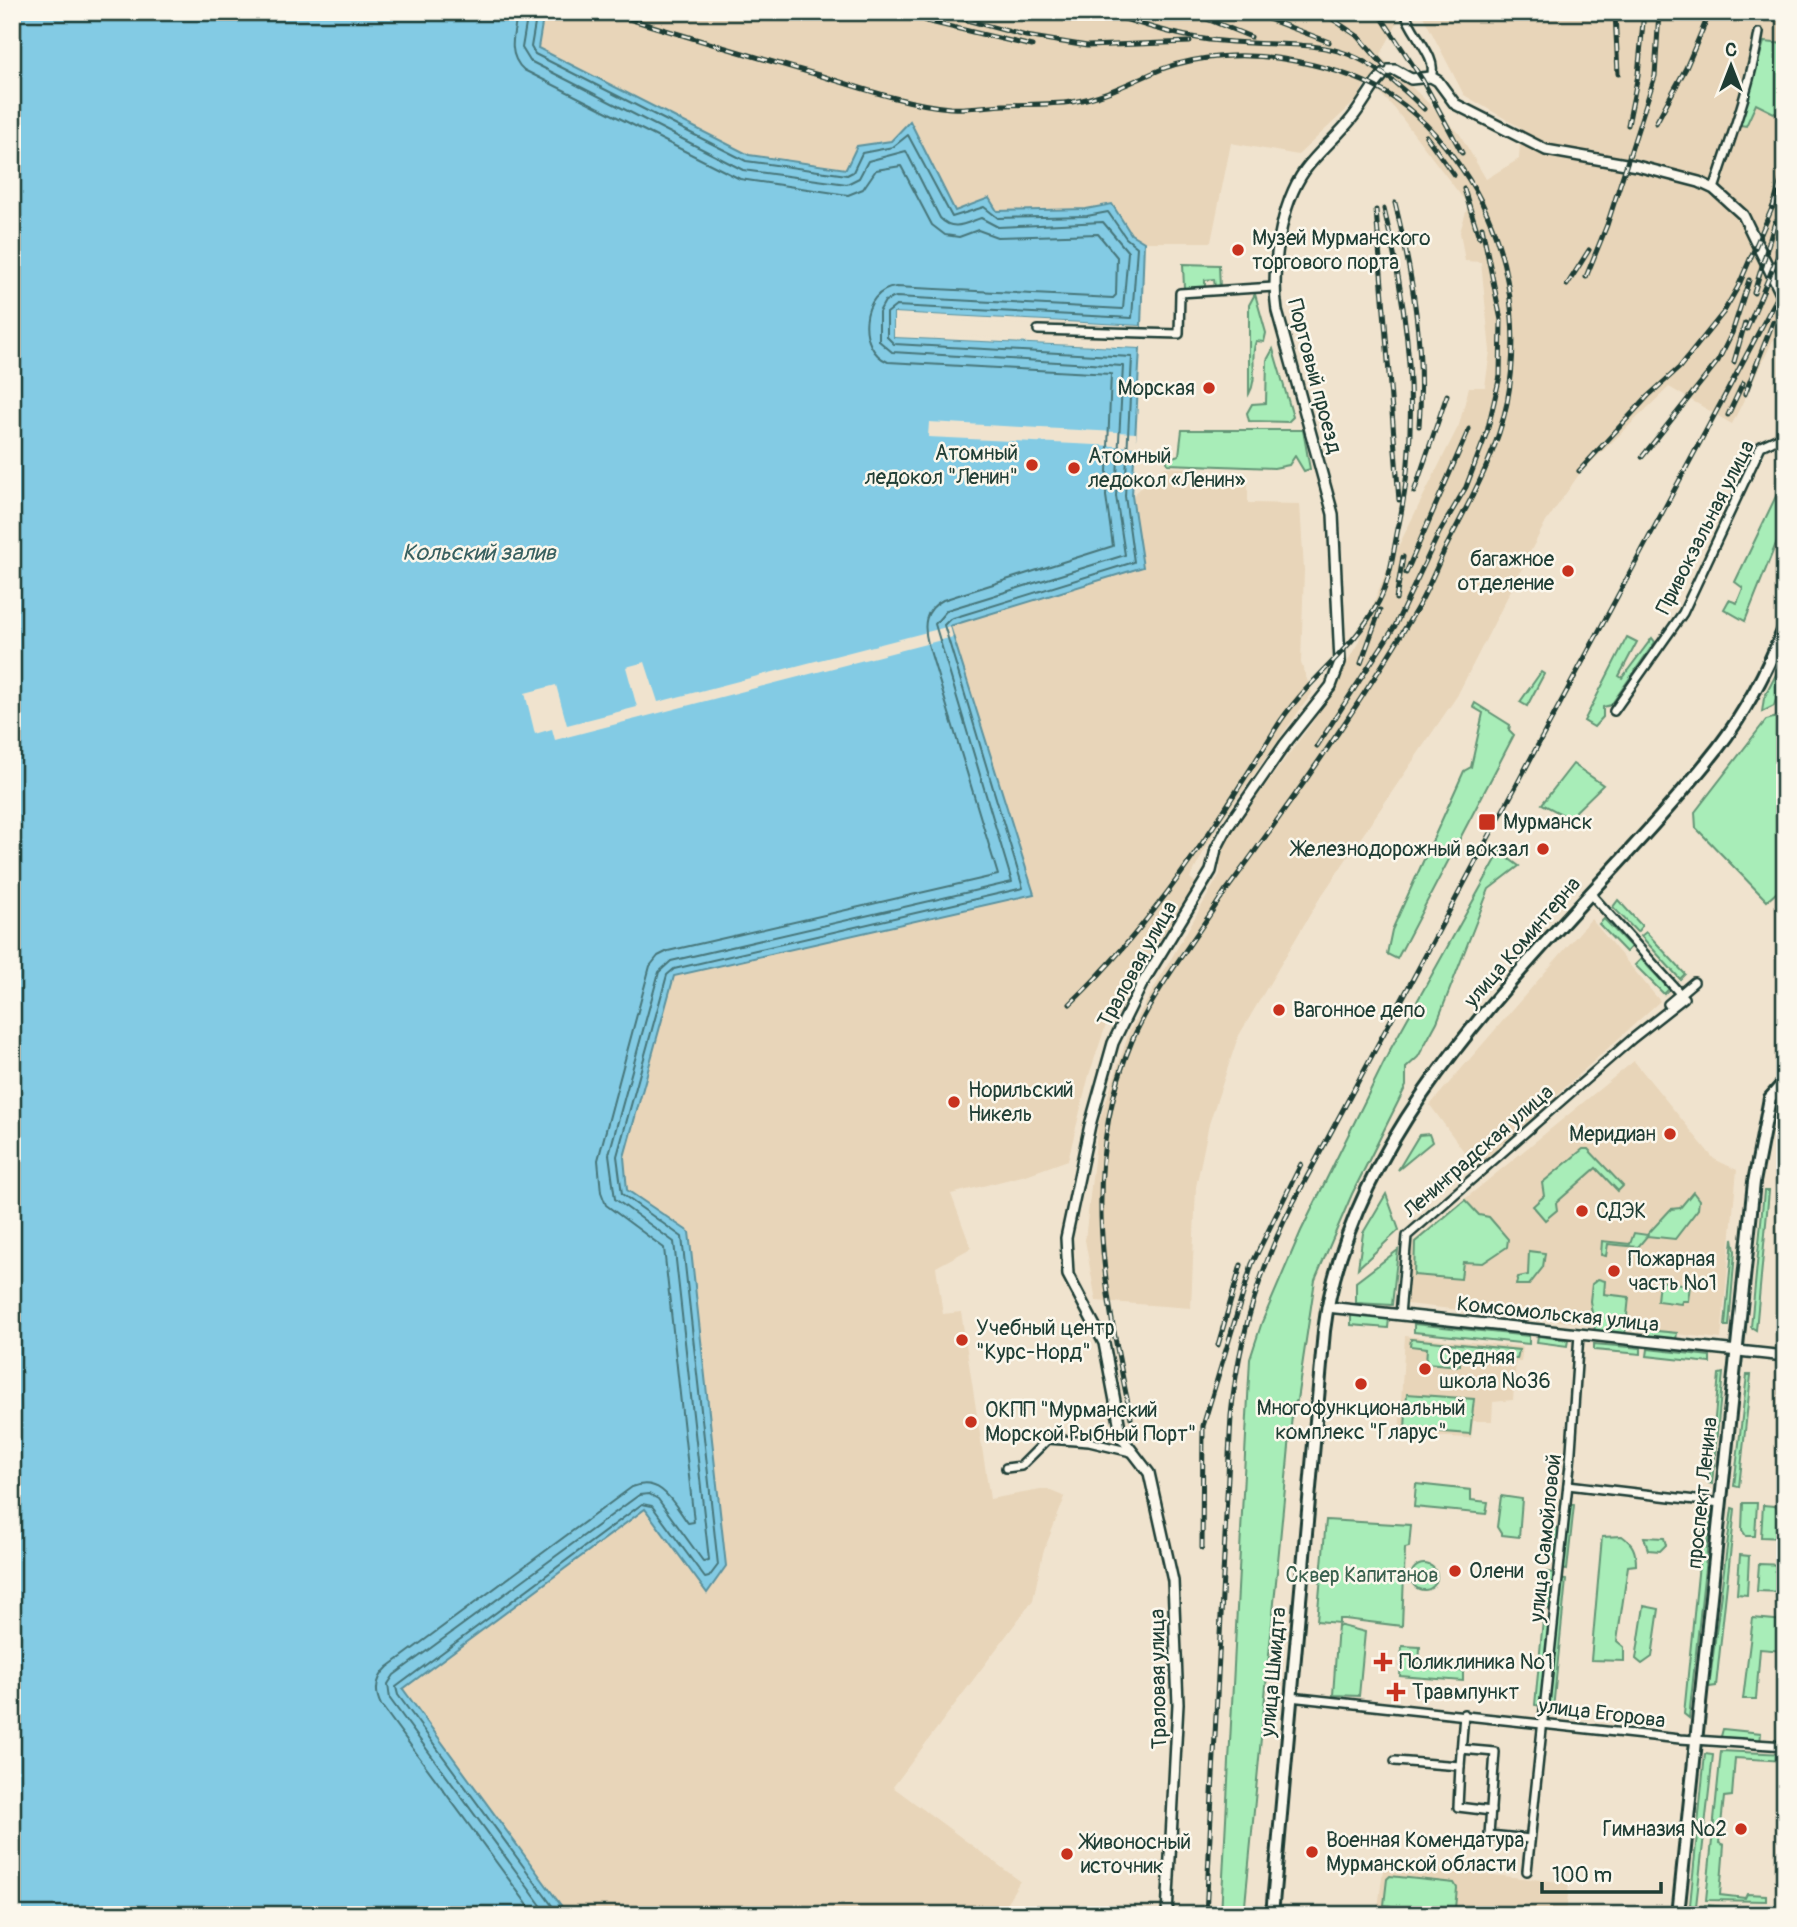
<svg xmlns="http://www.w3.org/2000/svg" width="1797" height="1927" font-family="Pangolin,sans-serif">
  <rect width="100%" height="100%" fill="#f0e3ce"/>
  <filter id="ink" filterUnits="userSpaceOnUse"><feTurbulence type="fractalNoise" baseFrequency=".0143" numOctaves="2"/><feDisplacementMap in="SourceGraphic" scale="14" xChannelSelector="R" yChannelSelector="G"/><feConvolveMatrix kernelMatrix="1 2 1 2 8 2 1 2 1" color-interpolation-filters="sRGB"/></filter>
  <g filter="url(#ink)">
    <g fill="#e8d5b9">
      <polygon points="544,12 1392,12 1398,21 1380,56 1459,133 1486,179 1519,159 1521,128 1464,95 1421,12 1785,12 1785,316 1732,424 1669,387 1580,473 1544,525 1457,696 1318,901 1238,1037 1209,1124 1196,1187 1191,1308 1096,1301 1085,1240 1098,1125 1130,1030 1220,874 1220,846 1312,723 1358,643 1388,567 1459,425 1469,387 1485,387 1490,351 1481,262 1465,261 1460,232 1468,205 1395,109 1367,79 1358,99 1298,155 1231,143 1211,242 1144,242 1131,234 1112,204 1086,209 997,211 989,198 955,211 891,141 857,147 846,169 749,155 538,48"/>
      <polygon points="1165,467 1192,468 1192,482 1248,483 1248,503 1300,504 1304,570 1301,663 1312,693 1218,825 1190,878 1196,883 1106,1025 1089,1075 1068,1160 1026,1175 951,1194 971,1248 936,1267 943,1314 961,1312 990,1499 1046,1489 1065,1497 1043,1553 1033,1600 893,1787 1020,1881 999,1915 568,1915 402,1689 646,1509 706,1592 726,1566 689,1232 627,1190 624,1157 674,976 1033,894 950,626 1143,567 1132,496"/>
      <polygon points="1591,919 1660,1001 1476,1168 1430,1105"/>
      <polygon points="1634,1061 1714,1159 1737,1170 1721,1339 1407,1304 1411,1243"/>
      <polygon points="1405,1336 1523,1347 1521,1362 1516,1362 1513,1400 1493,1402 1492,1421 1473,1421 1471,1438 1399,1435"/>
      <polygon points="1384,1863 1569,1883 1566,1915 1377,1915"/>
    </g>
    <g fill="#a8edb8" stroke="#649576" stroke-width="2">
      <polygon points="1764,42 1785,44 1785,109 1778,115 1756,104 1746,126 1740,125"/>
      <polygon points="1183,264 1219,265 1220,288 1215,288 1214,279 1205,280 1205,289 1184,288"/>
      <path d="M1255 294 1266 333 1264 342 1256 341C1249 360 1259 376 1249 394V305Z"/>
      <polygon points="1273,349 1293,417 1288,422 1249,421 1247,413 1252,404 1266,403 1267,360"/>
      <polygon points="1182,430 1303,430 1310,469 1304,471 1295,456 1289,465 1274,468 1168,464 1166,459 1179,455"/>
      <polygon points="1777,494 1785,497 1785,521 1745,621 1724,609 1729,600 1737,603 1743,588 1735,582"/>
      <polygon points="1627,637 1637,642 1619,676 1622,678 1652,638 1655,642 1611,705 1603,707 1603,717 1594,727 1584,721"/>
      <polygon points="1785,657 1785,670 1774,706 1762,712 1764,698"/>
      <polygon points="1541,672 1544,674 1527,706 1520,702"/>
      <polygon points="1475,703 1510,725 1509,730 1514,735 1397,959 1387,954 1392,930 1464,771 1471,767 1483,713 1473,707"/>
      <polygon points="1780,716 1785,720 1785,885 1767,901 1696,828 1695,812 1766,720"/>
      <polygon points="1573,764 1603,785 1569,818 1542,804"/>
      <polygon points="1503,847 1508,858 1519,866 1489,889 1437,1022 1418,1057 1406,1068 1406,1086 1352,1194 1315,1280 1297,1400 1293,1405 1244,1915 1221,1915 1250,1359 1262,1322 1301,1231 1390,1050"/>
      <polygon points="1618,900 1642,926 1637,932 1613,907"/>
      <polygon points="1604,919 1631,947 1626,952 1599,924"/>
      <polygon points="1646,932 1685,974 1680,979 1641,936"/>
      <polygon points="1641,959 1669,989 1664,994 1635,965"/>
      <polygon points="1429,1134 1432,1142 1398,1170 1419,1135"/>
      <polygon points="1583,1149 1588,1149 1623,1186 1618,1191 1596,1168 1556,1203 1557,1210 1545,1220 1533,1206 1544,1196 1542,1183"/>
      <polygon points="1764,1191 1769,1191 1756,1330 1751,1327"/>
      <polygon points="1693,1192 1699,1200 1698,1209 1675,1239 1647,1236 1638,1247 1608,1244 1606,1256 1601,1255 1602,1241 1630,1244 1634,1233 1647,1235 1671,1209 1680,1208"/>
      <polygon points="1386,1194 1399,1230 1358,1268 1363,1233"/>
      <polygon points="1465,1200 1479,1215 1489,1217 1508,1239 1507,1247 1483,1263 1463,1262 1461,1279 1414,1275 1415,1242"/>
      <polygon points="1733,1238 1735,1251 1729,1326 1725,1326"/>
      <polygon points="1398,1250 1392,1305 1356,1303 1356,1282"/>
      <polygon points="1529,1251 1545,1253 1543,1267 1529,1285 1516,1285 1518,1277 1528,1275"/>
      <polygon points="1598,1279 1605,1281 1604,1294 1629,1297 1625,1335 1595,1331 1590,1301 1592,1284"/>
      <polygon points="1659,1281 1690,1285 1688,1301 1682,1301 1681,1304 1657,1301"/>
      <polygon points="1351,1315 1389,1318 1388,1328 1351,1325"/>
      <polygon points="1414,1324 1529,1336 1529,1344 1414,1332"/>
      <polygon points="1647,1330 1677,1333 1676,1340 1646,1337"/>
      <polygon points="1538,1336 1568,1340 1567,1346 1537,1342"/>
      <polygon points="1411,1339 1519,1350 1517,1359 1481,1357 1481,1353 1460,1352 1460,1366 1426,1363 1427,1348 1410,1346"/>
      <polygon points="1594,1344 1641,1348 1641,1354 1594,1350"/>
      <polygon points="1648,1349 1710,1356 1710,1363 1647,1356"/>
      <polygon points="1723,1373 1712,1484 1709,1483 1719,1374"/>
      <polygon points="1747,1375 1751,1375 1739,1487 1734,1486"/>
      <polygon points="1407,1394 1474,1399 1470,1434 1405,1429"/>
      <polygon points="1416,1484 1471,1490 1471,1500 1488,1502 1486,1514 1414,1507"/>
      <polygon points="1501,1496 1522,1499 1519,1537 1502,1535 1497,1527"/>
      <polygon points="1743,1503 1757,1503 1755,1536 1746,1536 1742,1530"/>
      <polygon points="1568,1504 1574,1505 1567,1570 1561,1569"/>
      <polygon points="1763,1505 1785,1507 1785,1538 1761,1537"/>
      <polygon points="1732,1508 1735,1509 1716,1686 1709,1687"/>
      <polygon points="1707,1510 1711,1512 1689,1718 1684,1714 1704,1514"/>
      <polygon points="1326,1520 1411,1525 1409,1547 1405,1548 1402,1626 1345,1619 1339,1619 1339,1623 1317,1621"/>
      <polygon points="1553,1527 1561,1528 1556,1560 1549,1559"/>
      <path d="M1622 1536C1633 1544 1636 1551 1636 1565L1628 1566 1617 1641 1624 1647V1661L1591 1660 1602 1537Z"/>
      <polygon points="1644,1537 1664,1538 1666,1545 1660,1551 1648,1550"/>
      <polygon points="1740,1555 1749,1556 1747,1595 1737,1594"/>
      <circle cx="1424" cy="1577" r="13"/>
      <polygon points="1759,1564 1785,1565 1785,1592 1757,1591"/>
      <polygon points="1547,1572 1554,1573 1551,1609 1543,1608"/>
      <polygon points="1560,1579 1566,1580 1553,1709 1548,1709"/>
      <polygon points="1644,1606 1659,1609 1652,1657 1642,1664 1636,1659"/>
      <polygon points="1753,1618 1785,1621 1784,1651 1760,1649 1756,1699 1743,1699"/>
      <polygon points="1543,1620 1550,1620 1542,1706 1535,1705"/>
      <polygon points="1338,1625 1365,1632 1359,1696 1333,1695"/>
      <polygon points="1402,1646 1420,1647 1419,1667 1463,1671 1463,1681 1400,1676"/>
      <polygon points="1723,1729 1761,1733 1760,1744 1720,1740"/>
      <polygon points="1721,1751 1785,1754 1785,1761 1735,1758 1732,1796 1724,1797 1719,1843 1724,1845 1720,1895 1745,1898 1747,1894 1766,1895 1766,1901 1706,1900"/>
      <polygon points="1705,1754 1713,1755 1695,1915 1689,1915"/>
      <polygon points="1390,1876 1454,1883 1457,1888 1455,1908 1446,1913 1384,1905 1387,1879"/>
      <polygon points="1705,1905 1743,1909 1742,1913 1714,1911 1714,1915 1704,1915"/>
    </g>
    <polygon fill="#83cbe4" stroke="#5b929e" stroke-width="2" points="12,12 544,12 538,48 749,155 846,169 857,146 891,141 910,121 955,211 989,198 997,211 1086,209 1112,204 1131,234 1144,242 1141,326 894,313 894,337 1140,348 1132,496 1143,567 950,626 1034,894 674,976 624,1157 627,1190 689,1232 726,1566 707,1593 645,1509 403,1689 568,1915 12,1915"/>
    <g fill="#f0e3ce">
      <polygon points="894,313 1141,326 1141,330 898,317 897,333 1140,345 1140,348 894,337"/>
      <polygon points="929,422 1136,433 1136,447 928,437"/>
      <polygon points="950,626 953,637 555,740 552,729 535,734 525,693 556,685 567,725 637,707 626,667 645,662 658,702"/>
    </g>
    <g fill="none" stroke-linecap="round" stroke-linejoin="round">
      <g stroke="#47767a" stroke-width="2">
        <path d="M518 12C514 33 506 54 524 70L740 179 848 195 863 189 876 170 901 166 932 225 945 235 959 237 978 230 997 237 1098 234 1117 257 1116 295 1113 298 896 287C860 290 856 349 888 362L1111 374 1106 496 1113 546 943 600C924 610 923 625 928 644L998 875 668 951 658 956 650 966 598 1160 601 1192 606 1205 664 1248 694 1522 688 1523C674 1504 661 1475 632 1487L388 1667C376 1678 374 1691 381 1705L535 1915"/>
        <path d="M528 12 522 48 530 61 743 170 847 184 859 178 868 161 906 151 940 218C953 232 966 223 981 218L998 227 1103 222 1128 252 1123 309 896 297 885 301 879 312V341L892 352 1123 366 1116 496 1125 555 947 610 935 624 1012 882 671 961 659 972 609 1154 615 1199 674 1242 709 1560 703 1561 658 1499 649 1494 639 1495 394 1675 388 1684 390 1699 548 1915"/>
        <polyline points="537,12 531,47 535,54 746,161 847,175 853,172 862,153 893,147 908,135 952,217 984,207 998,218 1087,216 1108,212 1126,238 1137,247 1132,318 896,306 887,313 887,337 894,344 1132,357 1125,496 1134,562 950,619 944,625 1023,888 674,969 667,975 617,1156 622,1194 682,1237 718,1565 709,1577 705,1578 652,1506 642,1504 396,1687 398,1695 559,1915"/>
      </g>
      <defs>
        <g id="minor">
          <path d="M1405 12C1410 33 1439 57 1431 77"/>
          <path d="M1714 189C1731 137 1750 88 1759 33"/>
          <polyline points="1038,330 1179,334 1180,293 1274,287"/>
          <polyline points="1614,711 1683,613 1761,446 1785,435"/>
          <polyline points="1668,1004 1694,982"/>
          <polyline points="1400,1315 1407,1236 1632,1039 1684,998 1590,893"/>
          <polyline points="1006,1468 1021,1466 1048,1439 1089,1442 1131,1452"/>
          <polyline points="1568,1485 1721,1503"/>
          <polyline points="1290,1697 1680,1739 1785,1746"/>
          <polyline points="1461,1749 1495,1752 1489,1835 1530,1839"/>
          <polyline points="1395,1761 1460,1766 1464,1714"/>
          <polyline points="1460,1766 1458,1807 1491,1811"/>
          <polyline points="1527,1871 1570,1465 1579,1334"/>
        </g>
        <g id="tertiary">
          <polyline points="1327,1307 1785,1356"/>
          <path d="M1167 1915 1178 1704 1173 1581 1149 1473 1122 1438 1104 1343 1068 1275 1066 1238 1090 1125 1113 1043 1142 984 1211 871 1216 849 1227 828 1285 744 1331 686 1340 662 1333 514 1277 311C1271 270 1280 205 1305 170 1319 151 1338 136 1352 118 1365 102 1373 83 1388 70H1395L1411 79 1431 77 1438 81 1455 104 1546 150 1637 166 1699 182 1714 189 1743 215 1785 302"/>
        </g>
        <g id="primary">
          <path d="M1272 1915 1324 1331C1353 1098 1581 923 1718 748 1747 710 1767 671 1785 626"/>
          <polyline points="1678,1915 1754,1182 1770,1098 1785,1081"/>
        </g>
      </defs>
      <use href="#minor" stroke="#1f3d34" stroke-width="12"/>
      <use href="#tertiary" stroke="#1f3d34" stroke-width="14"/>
      <use href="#primary" stroke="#1f3d34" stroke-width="16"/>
      <use href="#minor" stroke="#fbf7ec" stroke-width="7"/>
      <use href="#tertiary" stroke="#fbf7ec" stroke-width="9"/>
      <use href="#primary" stroke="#fbf7ec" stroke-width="10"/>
      <defs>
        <g id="rail">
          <path d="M606 12C675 33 745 54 815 74 858 87 905 104 950 108 967 109 986 106 1003 105 1025 104 1050 105 1072 102 1104 97 1133 81 1162 69 1199 55 1245 53 1283 59 1366 72 1415 100 1462 169 1508 235 1522 325 1507 403 1496 456 1470 500 1446 547 1436 568 1428 590 1416 610 1357 710 1289 805 1220 899"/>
          <polyline points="937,12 1026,36 1087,46 1190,42"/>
          <path d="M1102 12C1141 24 1181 38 1221 41 1322 50 1345 31 1424 109"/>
          <polyline points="1190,12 1251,37"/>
          <polyline points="1250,12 1329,42"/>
          <polyline points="1322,12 1359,37 1385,67"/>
          <polyline points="1378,12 1422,79 1462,153"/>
          <polyline points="1615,12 1618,74"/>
          <polyline points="926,21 1032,46"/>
          <polyline points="1656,123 1686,68 1710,12"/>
          <polyline points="1628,125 1638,75 1644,12"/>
          <polyline points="1426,136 1454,175"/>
          <polyline points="1464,189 1479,237"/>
          <path d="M1395 203C1413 276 1425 350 1419 426"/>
          <polyline points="1773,207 1785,167"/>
          <polyline points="1376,210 1399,500"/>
          <polyline points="1586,277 1607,225 1655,76 1659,12"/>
          <polyline points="1567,285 1589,250"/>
          <polyline points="1754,293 1775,222"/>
          <polyline points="1747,329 1785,239"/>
          <polyline points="1734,362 1745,323"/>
          <polyline points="1745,394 1773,322"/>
          <polyline points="1728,415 1743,383"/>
          <polyline points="1642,457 1718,361 1732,333 1749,280"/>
          <polyline points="1579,471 1648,396 1679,368 1723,313 1738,287 1776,199"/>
          <polyline points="1414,492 1447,395"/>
          <polyline points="1406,573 1469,429"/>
          <polyline points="1396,599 1403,557"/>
          <polyline points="1361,663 1380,610"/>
          <polyline points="1317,746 1395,626 1439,533 1466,487 1487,432 1500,376 1501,320 1482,227"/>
          <path d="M1070 1004C1153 925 1216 825 1276 728 1305 681 1354 650 1379 601 1392 576 1393 550 1399 524 1421 418 1409 313 1384 209"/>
          <polyline points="1218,1345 1241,1265"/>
          <path d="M1131 1418C1104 1288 1079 1168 1132 1041 1155 988 1195 940 1225 891"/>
          <polyline points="1202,1548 1203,1426 1252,1264 1301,1164"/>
          <path d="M1206 1915 1231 1416C1238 1341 1258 1272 1292 1205L1785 283"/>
        </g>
      </defs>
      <use href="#rail" stroke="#1f3d34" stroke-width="5"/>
      <use href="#rail" stroke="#fbf7ec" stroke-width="2.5" stroke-dasharray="8" stroke-linecap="butt"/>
    </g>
  </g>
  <g fill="#c8321e" stroke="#fbf7ec" stroke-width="2.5">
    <circle cx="1238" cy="250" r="7"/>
    <circle cx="1209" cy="388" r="7"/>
    <circle cx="1032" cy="465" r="7"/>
    <circle cx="1074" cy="468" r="7"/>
    <circle cx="1568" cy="571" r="7"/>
    <rect x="1478" y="813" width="18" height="18" rx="3.5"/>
    <circle cx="1543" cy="849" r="7"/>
    <circle cx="1279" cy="1010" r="7"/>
    <circle cx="954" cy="1102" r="7"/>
    <circle cx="1670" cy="1134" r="7"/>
    <circle cx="1582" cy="1211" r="7"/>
    <circle cx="1614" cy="1271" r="7"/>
    <circle cx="962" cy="1340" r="7"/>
    <circle cx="1425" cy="1369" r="7"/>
    <circle cx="1361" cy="1384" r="7"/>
    <circle cx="971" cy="1422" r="7"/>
    <circle cx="1455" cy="1571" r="7"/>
    <path d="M1379.5 1651.5h7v7h7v7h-7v7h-7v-7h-7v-7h7z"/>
    <path d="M1392.5 1681.5h7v7h7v7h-7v7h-7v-7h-7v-7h7z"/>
    <circle cx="1741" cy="1829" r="7"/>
    <circle cx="1312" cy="1852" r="7"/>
    <circle cx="1067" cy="1854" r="7"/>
  </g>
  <g text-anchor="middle" stroke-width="5" stroke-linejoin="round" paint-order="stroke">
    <g font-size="21" fill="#1f3d34" stroke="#fbf7ec" text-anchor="start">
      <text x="1252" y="245">Музей Мурманского<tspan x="1252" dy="24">торгового порта</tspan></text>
      <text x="1195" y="395" text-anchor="end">Морская</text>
      <text x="1018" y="460" text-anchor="end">Атомный<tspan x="1018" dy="24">ледокол "Ленин"</tspan></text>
      <text x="1088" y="463">Атомный<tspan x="1088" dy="24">ледокол «Ленин»</tspan></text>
      <text x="1554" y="566" text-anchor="end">багажное<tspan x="1554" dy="24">отделение</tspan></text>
      <text x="1503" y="829">Мурманск</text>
      <text x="1529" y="856" text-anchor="end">Железнодорожный вокзал</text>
      <text x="1293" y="1017">Вагонное депо</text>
      <text x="968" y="1097">Норильский<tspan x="968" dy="24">Никель</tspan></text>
      <text x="1656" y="1141" text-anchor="end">Меридиан</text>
      <text x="1596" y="1218">СДЭК</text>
      <text x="1628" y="1266">Пожарная<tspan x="1628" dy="24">часть №1</tspan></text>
      <text x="976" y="1335">Учебный центр<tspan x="976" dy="24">"Курс-Норд"</tspan></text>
      <text x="1439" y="1364">Средняя<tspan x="1439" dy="24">школа №36</tspan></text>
      <text x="1361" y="1415" text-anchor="middle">Многофункциональный<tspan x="1361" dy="24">комплекс "Гларус"</tspan></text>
      <text x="985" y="1417">ОКПП "Мурманский<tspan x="985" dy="24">Морской Рыбный Порт"</tspan></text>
      <text x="1469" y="1578">Олени</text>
      <text x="1399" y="1669">Поликлиника №1</text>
      <text x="1412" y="1699">Травмпункт</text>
      <text x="1727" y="1836" text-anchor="end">Гимназия №2</text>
      <text x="1326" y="1847">Военная Комендатура<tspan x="1326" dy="24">Мурманской области</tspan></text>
      <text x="1081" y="1849">Живоносный<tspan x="1081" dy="24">источник</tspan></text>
    </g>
    <g font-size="21" fill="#1f3d34" stroke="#fbf7ec">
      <text transform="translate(1315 376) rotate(75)" y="7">Портовый проезд</text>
      <text transform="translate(1705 527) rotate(-63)" y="7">Привокзальная улица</text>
      <text transform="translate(1522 942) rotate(-49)" y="7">улица Коминтерна</text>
      <text transform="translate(1137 964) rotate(-61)" y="7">Траловая улица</text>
      <text transform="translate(1478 1151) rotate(-41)" y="7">Ленинградская улица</text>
      <text transform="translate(1558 1314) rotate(6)" y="7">Комсомольская улица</text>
      <text transform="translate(1702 1493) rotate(-84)" y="7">проспект Ленина</text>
      <text transform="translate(1545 1538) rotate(-84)" y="7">улица Самойловой</text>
      <text transform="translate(1273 1672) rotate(-85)" y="7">улица Шмидта</text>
      <text transform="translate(1158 1679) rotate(-91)" y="7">Траловая улица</text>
      <text transform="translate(1602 1713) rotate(7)" y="7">улица Егорова</text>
    </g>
    <g font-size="21" fill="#3a604e" stroke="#fbf7ec">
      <text x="1362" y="1582">Сквер Капитанов</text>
    </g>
    <g font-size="23" font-style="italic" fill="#386060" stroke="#fbf7ec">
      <text x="479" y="560">Кольский залив</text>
    </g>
  </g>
  <rect width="1797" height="1927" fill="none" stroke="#fbf7ec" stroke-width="42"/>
  <rect x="21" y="21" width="1755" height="1885" fill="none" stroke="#1f3d34" stroke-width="2.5" filter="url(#ink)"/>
  <g transform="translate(1731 66)" stroke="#fbf7ec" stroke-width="5" paint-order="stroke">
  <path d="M0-5L12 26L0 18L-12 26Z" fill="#1f3d34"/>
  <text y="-10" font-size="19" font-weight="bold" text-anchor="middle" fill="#1f3d34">С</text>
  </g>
  <path d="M1542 1882v10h119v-10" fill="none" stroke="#1f3d34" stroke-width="3.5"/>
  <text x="1552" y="1882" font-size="21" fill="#1f3d34" stroke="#fbf7ec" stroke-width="5" paint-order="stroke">100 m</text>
</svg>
